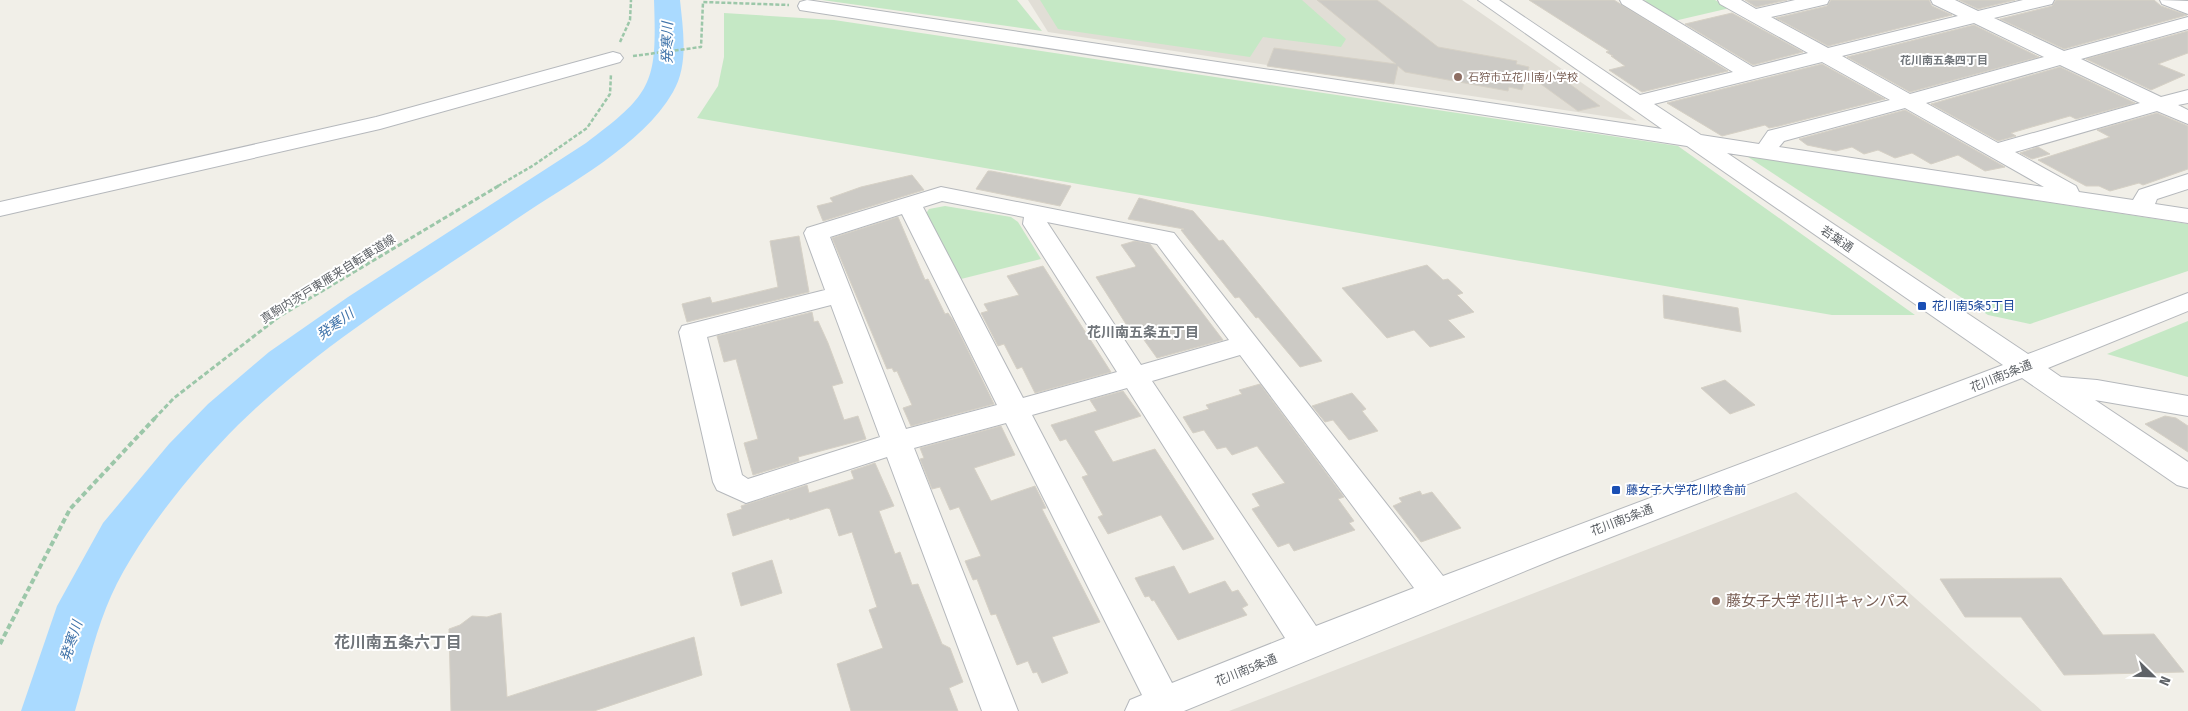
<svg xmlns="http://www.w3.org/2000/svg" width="2188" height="711" font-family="'Fira Sans Condensed','Noto Sans JP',sans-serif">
  <rect width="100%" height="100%" fill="#f1efe8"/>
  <g fill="#e1ded6">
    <polygon points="1028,0 1462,0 1637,121 1048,32"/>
    <polygon points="1796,492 2042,711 1229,711"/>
  </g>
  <g fill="#c5e8c5">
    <polygon points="822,0 1017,0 1042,31"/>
    <polygon points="1040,0 1302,0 1346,39 1341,47 1263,37 1250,57 1058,29"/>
    <polygon points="1647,0 1715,0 1730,8 1674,21 1642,1"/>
    <polygon points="724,13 834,20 1678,146 1915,315 1832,315 697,118 718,86 724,57"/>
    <polygon points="1745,155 2188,224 2188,271 2030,324 1988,315"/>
    <polygon points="945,206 1011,217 1018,222 1041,259 961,279 925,215 929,209"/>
    <polygon points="2188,321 2188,377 2107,354"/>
  </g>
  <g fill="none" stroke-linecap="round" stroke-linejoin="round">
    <path fill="#aadaff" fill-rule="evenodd" d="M654 0H680C683 30 689 65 673 92 642 146 569 183 518 218 422 283 321 344 238 425 191 472 130 546 106 608 93 641 85 677 75 711H21L57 606 103 523 169 444 208 404 269 352 348 297 586 143C653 93 657 83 654 0Z"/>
  </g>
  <g fill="#cccac5" stroke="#d6d1c6">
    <polygon points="1317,0 1377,0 1438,47 1517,61 1516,64 1529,67 1522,90 1509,87 1508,91 1405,72 1398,66 1394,84 1267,66 1274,48 1396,64"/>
    <polygon points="1529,0 1614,0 1728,71 1642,92 1609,70 1625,66 1611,56 1613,56 1606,52 1609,51"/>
    <polygon points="1745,0 1787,0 1756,7"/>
    <polygon points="1831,0 1929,0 1932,6 1952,15 1828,46 1776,18 1827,6"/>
    <polygon points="1959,0 2015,0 1978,9"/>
    <polygon points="2056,0 2154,0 2161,6 2187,15 2064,49 2000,19 2052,6"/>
    <polygon points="1732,13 1803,52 1753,65 1685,24"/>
    <polygon points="1974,25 2039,57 1910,92 1847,57"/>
    <polygon points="2188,31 2188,53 2158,64 2185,75 2151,90 2086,59"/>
    <polygon points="1822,64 1885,99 1779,126 1769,128 1765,125 1722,136 1667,103"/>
    <polygon points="2060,67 2135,103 2076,119 2070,116 2011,133 2016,136 1998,141 1931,104"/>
    <polygon points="1560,77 1600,106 1578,111 1538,82"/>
    <polygon points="1905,110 2005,167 1985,171 1958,155 1931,164 1912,153 1895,158 1878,150 1864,154 1852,147 1836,151 1807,145 1799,139"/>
    <polygon points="2157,113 2188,126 2188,169 2143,185 2139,183 2110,191 2099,186 2086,186 2038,160 2110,137 2097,130"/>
    <polygon points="2038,147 2050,154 2032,159 2020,153"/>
    <polygon points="988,171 991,171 1071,186 1060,206 976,189"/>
    <polygon points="912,175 924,190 823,221 817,206 833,202 830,198 861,187"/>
    <polygon points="1139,198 1193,211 1219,241 1223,240 1322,361 1300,367 1258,317 1256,318 1239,297 1235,298 1181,230 1184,229 1128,219"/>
    <polygon points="898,217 925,280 928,279 945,314 948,313 953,320 994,404 911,426 903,408 912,405 897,371 894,372 892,368 887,369 832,238"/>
    <polygon points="799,236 809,292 687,322 682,304 710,297 712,303 778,287 770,241"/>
    <polygon points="1135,241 1150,244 1223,340 1157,358 1139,333 1133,335 1096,277 1135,267 1136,266 1121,245"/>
    <polygon points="1427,265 1443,280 1448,279 1463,293 1457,295 1474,312 1448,320 1465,337 1430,347 1414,330 1387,338 1342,288"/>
    <polygon points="1043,266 1111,372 1035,393 1022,367 1017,369 1004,344 998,346 981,313 988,311 984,304 1019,295 1007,276"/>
    <polygon points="1663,295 1738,308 1741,332 1664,318"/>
    <polygon points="812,312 814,322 818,321 828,343 843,383 832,386 844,420 858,416 866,439 798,457 799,461 753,475 744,443 758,439 736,359 724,362 717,336"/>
    <polygon points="1725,380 1755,405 1730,414 1701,388"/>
    <polygon points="1260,384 1344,497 1338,499 1354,521 1349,523 1355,530 1294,551 1289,543 1278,547 1252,509 1260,506 1252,494 1285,483 1257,446 1232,455 1226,447 1217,449 1204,430 1193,433 1183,417 1209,409 1206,405 1242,394 1239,390"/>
    <polygon points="1123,391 1141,416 1094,431 1113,462 1155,449 1214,539 1183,550 1161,515 1108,534 1098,517 1103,515 1082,477 1088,475 1066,439 1060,441 1051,425 1097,411 1090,400"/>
    <polygon points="1352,393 1366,409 1362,411 1378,431 1349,440 1333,420 1325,422 1312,406"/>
    <polygon points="2165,416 2176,418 2188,426 2188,452 2145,424"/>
    <polygon points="1001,426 1015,455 974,468 991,501 1035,486 1046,508 1042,509 1100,622 1052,637 1068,673 1042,683 1037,672 1033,673 1028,661 1017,665 996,614 991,615 977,579 973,580 965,561 981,556 959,507 950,510 940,487 932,489 920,459 924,458 920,448"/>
    <polygon points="875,463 894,506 879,511 895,554 900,552 912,585 918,584 942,644 950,648 963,682 949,688 958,711 851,711 837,664 883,648 869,610 877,607 852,532 839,536 830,509 827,508 790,520 789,518 733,536 727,514 742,509 741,506 807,485 809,493 854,479 851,471"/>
    <polygon points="1420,491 1422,495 1432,492 1461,528 1421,542 1393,506 1402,502 1399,498"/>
    <polygon points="772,560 782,593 741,606 732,573"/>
    <polygon points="1174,566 1189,594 1225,581 1232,592 1238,590 1248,605 1242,608 1247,615 1178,640 1154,600 1152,601 1149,596 1145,597 1135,578"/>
    <polygon points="2061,578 2103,635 2154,634 2184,672 2064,675 2021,617 1965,617 1940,579"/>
    <polygon points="501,613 507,697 694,637 702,675 594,711 451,711 449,629 460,625 472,616 487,617"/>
  </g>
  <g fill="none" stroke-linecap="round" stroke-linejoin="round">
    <defs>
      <g id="minor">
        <path d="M807 0 1662 129 1478 0H1499L1640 95 1733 72 1622 4 1620 0H1642L1753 67 1808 53 1720 4 1718 0H1741L1756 9 1795 0H1829L1827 4 1771 17 1828 48 1958 16 1933 4 1931 0H1955L1978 11 2023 0H2054L2052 4 1994 18 2064 51 2188 17V29L2081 59 2161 97 2188 90V103L2178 105 2188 110V124L2157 111 2015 152 2076 186 2079 192 2133 200 2139 190 2188 174V189L2157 199 2155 204 2188 209V223L1727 153 2028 354 2188 293V311L2048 368 2061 377 2097 380 2188 396V416L2095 400 2188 462V488L2177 485 2022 378 1557 558 1184 711H1125L1130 700 1142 695 1006 423 914 448 1018 711H982L887 457 746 503 717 490 713 482 679 332 682 326 825 290 804 233 807 228 941 187 1174 233 1443 576 2003 365 1687 146 800 10 798 6 800 2ZM1974 23 2044 57 1910 94 1842 56ZM1822 62 1890 100 1768 131 1759 144 1701 135 1654 104ZM2060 65 2140 103 1998 143 1926 103ZM1905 108 2044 187 1779 147 1784 141ZM942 201 1024 217 1023 224 1117 372 1023 398 923 207ZM902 214 997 405 906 429 830 237ZM1047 222 1157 244 1229 340 1141 365ZM831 305 880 437 748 479 742 475 707 337ZM1240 355 1414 588 1316 626 1152 381ZM1127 388 1285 638 1172 683 1032 415Z"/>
        <polygon points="2160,0 2188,1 2188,14 2162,4"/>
        <polygon points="613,52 620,54 623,58 620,62 380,129 0,216 0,202 376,117"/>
      </g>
    </defs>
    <use href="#minor" stroke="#b5b8bc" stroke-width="2"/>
    <g stroke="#9cc7a9" stroke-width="2.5" stroke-dasharray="4 2" stroke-linecap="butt">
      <polyline points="620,42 630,20 631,0"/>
      <polyline points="633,56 701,47 703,2 789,5"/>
      <polyline points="498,186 534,165 587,128 610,94 611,74"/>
    </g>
    <polyline stroke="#9cc7a9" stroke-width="3" stroke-dasharray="5 2.5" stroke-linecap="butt" points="154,419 174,398 280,316 500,185"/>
    <polyline stroke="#9cc7a9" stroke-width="4" stroke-dasharray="5.5 3" stroke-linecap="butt" points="0,644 70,509 155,418"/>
    <use href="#minor" fill="#fff" fill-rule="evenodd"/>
  </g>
  <g fill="#8d6e63" stroke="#fff" stroke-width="2">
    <circle cx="1458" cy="77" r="5"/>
    <circle cx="1716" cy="601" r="5"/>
  </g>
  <g fill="#1a4fb4" stroke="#fff" stroke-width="2">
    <rect x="1917" y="301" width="10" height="10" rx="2.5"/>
    <rect x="1611" y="485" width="10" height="10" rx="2.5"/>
  </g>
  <g text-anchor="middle" stroke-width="4" stroke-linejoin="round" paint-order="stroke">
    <g font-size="11" font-weight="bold" fill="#70757a" stroke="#fff">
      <text x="1944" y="64">花川南五条四丁目</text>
    </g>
    <g font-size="11" fill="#785e54" stroke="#fff" text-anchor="start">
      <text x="1468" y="81">石狩市立花川南小学校</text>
    </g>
    <g font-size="12" fill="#5f6368" stroke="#fff">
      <text transform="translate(1837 239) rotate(34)" y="4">若葉通</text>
      <text transform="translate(328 279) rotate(-32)" y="4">真駒内茨戸東雁来自転車道線</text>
      <text transform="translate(2001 376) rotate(-22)" y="4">花川南5条通</text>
      <text transform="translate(1622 520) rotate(-21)" y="4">花川南5条通</text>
      <text transform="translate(1246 670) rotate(-22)" y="4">花川南5条通</text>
    </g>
    <g font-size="12" fill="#164399" stroke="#fff" text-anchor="start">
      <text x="1932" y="310">花川南5条5丁目</text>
      <text x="1626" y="494">藤女子大学花川校舎前</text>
    </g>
    <g font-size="14" font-style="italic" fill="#4174aa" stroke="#fff">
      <text transform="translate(667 43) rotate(-89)" y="5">発寒川</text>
      <text transform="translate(335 324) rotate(-36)" y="5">発寒川</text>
      <text transform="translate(71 641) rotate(-72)" y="5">発寒川</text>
    </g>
    <g font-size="14" font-weight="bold" fill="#70757a" stroke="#fff">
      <text x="1143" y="337">花川南五条五丁目</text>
    </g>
    <g font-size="15" fill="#785e54" stroke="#fff" text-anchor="start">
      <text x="1726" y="606">藤女子大学 花川キャンパス</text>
    </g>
    <g font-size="16" font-weight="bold" fill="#70757a" stroke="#fff">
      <text x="398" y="648">花川南五条六丁目</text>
    </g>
  </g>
  <g transform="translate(2153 676) rotate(113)" stroke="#ffffff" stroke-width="4" paint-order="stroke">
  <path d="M0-4L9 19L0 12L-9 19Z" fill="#5f6368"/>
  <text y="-8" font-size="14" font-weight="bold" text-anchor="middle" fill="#5f6368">N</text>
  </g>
</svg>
